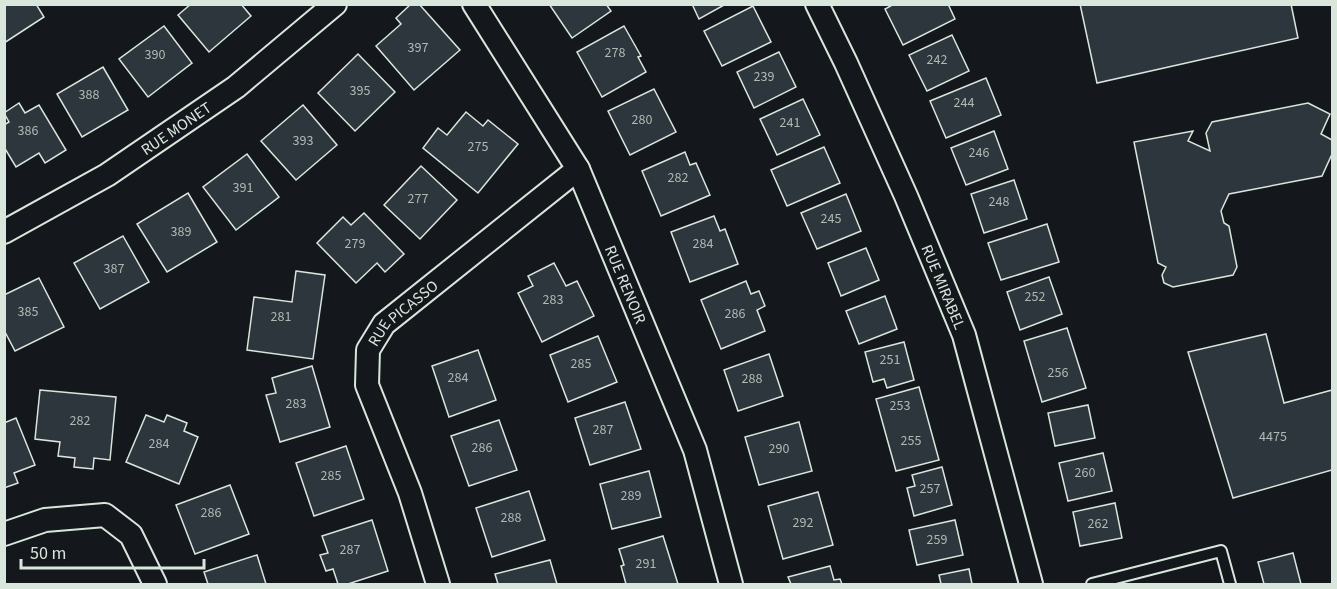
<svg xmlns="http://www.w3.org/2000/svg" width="1337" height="589" font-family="'Source Sans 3',sans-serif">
  <rect width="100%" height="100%" fill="#14181c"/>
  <g fill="#2c363c" stroke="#d8e6dc" stroke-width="1.5">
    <polygon points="4,4 36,4 44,17 4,43"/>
    <polygon points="191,4 241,4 251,16 209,52 178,15"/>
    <polygon points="411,4 419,4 460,50 414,90 376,46 401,24 396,18"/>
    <polygon points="549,4 606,4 611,11 572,38"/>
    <polygon points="692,4 726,4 699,19"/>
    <polygon points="894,4 948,4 955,19 903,45 885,9"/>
    <polygon points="1080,4 1291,4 1298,38 1097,83"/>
    <polygon points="753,6 771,42 722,66 704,31"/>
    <polygon points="164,26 192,63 148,97 119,59"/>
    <polygon points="624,26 641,56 638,57 646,72 602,97 577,52"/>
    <polygon points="952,35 969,71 927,91 909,55"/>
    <polygon points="779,52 796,87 754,108 737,72"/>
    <polygon points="358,54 395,92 355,131 318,93"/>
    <polygon points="103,67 128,110 82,137 57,94"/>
    <polygon points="986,78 1001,115 946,138 930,101"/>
    <polygon points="654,89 676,132 630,155 608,111"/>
    <polygon points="803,99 820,135 777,155 760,119"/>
    <polygon points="19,103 25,113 39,105 66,150 45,163 39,153 16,167 4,147 4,125 9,122 4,113"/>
    <polygon points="1308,103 1330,114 1321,134 1332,140 1332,154 1322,176 1229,194 1221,211 1224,223 1229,226 1237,267 1233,275 1173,287 1164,283 1162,275 1166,267 1158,263 1134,142 1193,131 1188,141 1210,151 1206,133 1212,122"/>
    <polygon points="303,105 337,145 296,180 261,141"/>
    <polygon points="466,112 483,126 488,120 518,144 478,193 423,148 438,128 447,135"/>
    <polygon points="994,131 1008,169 966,185 951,148"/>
    <polygon points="824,147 840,183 787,206 771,170"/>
    <polygon points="685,152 690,165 696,163 710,195 661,216 642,171"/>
    <polygon points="247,154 279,197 236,230 203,187"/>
    <polygon points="421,166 457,200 420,239 384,205"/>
    <polygon points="1014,180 1027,219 984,233 971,194"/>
    <polygon points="188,193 217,242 167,272 137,224"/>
    <polygon points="846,194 861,231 817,249 801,213"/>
    <polygon points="364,213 404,254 385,272 377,263 356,283 317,243 343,217 351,225"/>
    <polygon points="714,216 720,231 725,229 738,264 690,282 671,232"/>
    <polygon points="1047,224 1059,262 1001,280 988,243"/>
    <polygon points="123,236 149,282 100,309 74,263"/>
    <polygon points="866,248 879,280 841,296 828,263"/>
    <polygon points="554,263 566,286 577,281 594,316 542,342 518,293 533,286 528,276"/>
    <polygon points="296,271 325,275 313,359 247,350 254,297 292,302"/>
    <polygon points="1049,277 1062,314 1020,330 1007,292"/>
    <polygon points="39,278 64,327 15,351 4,330 4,295"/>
    <polygon points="746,281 751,294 759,291 765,306 757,310 765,331 721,349 701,300"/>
    <polygon points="885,296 897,329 859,344 846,311"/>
    <polygon points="1067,328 1086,388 1042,402 1024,341"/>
    <polygon points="1266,334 1284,403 1332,390 1332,470 1233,498 1188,352"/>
    <polygon points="598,336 617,382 568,402 550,355"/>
    <polygon points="904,342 914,380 887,388 884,379 873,382 865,352"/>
    <polygon points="478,350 496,400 449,417 432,366"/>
    <polygon points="769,354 783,396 738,411 724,370"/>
    <polygon points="312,366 330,427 280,442 266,395 276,393 272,378"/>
    <polygon points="919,387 939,460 896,471 876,399"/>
    <polygon points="40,390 116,397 110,460 94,458 93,469 74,467 75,458 58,456 60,442 35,439"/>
    <polygon points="625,402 641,449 590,465 575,418"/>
    <polygon points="1088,405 1095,438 1055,446 1048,413"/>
    <polygon points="146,415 164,422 167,415 187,423 184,431 198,437 179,484 126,462"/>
    <polygon points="16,418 35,465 14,473 18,483 4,488 4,423"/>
    <polygon points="499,420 517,470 469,486 451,436"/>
    <polygon points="799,422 812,471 759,485 745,437"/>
    <polygon points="346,446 364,499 314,516 296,463"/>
    <polygon points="1103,453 1112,491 1068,501 1059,463"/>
    <polygon points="942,467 952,505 914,516 907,488 915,486 912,475"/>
    <polygon points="649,471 661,517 612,529 600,484"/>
    <polygon points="230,485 249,534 195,554 176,505"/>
    <polygon points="529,491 545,540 492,557 476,508"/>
    <polygon points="818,492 833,545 783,559 768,506"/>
    <polygon points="1115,503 1122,538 1080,546 1073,512"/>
    <polygon points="372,520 388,571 348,584 338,584 333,569 326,571 320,555 328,553 322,536"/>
    <polygon points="955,520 963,555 917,565 909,530"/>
    <polygon points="663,536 678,584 626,584 621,566 624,565 619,549"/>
    <polygon points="1293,553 1301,584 1264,584 1258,562"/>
    <polygon points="257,555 266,584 208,584 204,572"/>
    <polygon points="550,560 557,584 498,584 495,574"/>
    <polygon points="830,566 834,580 840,579 842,584 791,584 788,577"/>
    <polygon points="969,569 972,584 941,584 939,575"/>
  </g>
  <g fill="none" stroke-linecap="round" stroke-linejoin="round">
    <defs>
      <polyline id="service" points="1092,584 1221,551 1230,584"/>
      <g id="minor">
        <path id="s1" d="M474 4 578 169 695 450 731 584"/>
        <path id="s2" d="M817 4 846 63 906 196 964 335 1031 584"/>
        <path id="s3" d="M4 232 107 175 236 87 335 4"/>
        <polyline points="4,534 45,520 105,515 131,535 155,584"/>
        <path id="s4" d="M438 584 410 493 367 385 368 350 384 324 578 169"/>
      </g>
    </defs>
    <use href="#service" stroke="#d8e6dc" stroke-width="14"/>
    <use href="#minor" stroke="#d8e6dc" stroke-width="26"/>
    <use href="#service" stroke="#14181c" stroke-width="10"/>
    <use href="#minor" stroke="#14181c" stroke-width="22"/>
  </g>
  <g text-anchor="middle" stroke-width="4.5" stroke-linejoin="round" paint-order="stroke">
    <g font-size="14" fill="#adbab4">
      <text x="418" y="52">397</text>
      <text x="615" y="57">278</text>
      <text x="155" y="59">390</text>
      <text x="937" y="64">242</text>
      <text x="764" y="81">239</text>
      <text x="360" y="95">395</text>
      <text x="89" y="99">388</text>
      <text x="964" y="107">244</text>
      <text x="642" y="124">280</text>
      <text x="790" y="127">241</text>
      <text x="28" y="135">386</text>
      <text x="303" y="145">393</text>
      <text x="478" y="151">275</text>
      <text x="979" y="157">246</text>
      <text x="678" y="182">282</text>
      <text x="243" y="192">391</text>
      <text x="418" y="203">277</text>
      <text x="999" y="206">248</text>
      <text x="831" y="223">245</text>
      <text x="181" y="236">389</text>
      <text x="355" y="248">279</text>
      <text x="703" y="248">284</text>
      <text x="114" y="273">387</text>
      <text x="1035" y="301">252</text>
      <text x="553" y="304">283</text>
      <text x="28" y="316">385</text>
      <text x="735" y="318">286</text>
      <text x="281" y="321">281</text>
      <text x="890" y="364">251</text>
      <text x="581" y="368">285</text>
      <text x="1058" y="377">256</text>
      <text x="458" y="382">284</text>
      <text x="752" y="383">288</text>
      <text x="296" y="408">283</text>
      <text x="900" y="410">253</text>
      <text x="80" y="425">282</text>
      <text x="603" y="434">287</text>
      <text x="1273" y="441">4475</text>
      <text x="911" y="445">255</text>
      <text x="159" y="448">284</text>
      <text x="482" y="452">286</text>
      <text x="779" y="453">290</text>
      <text x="1085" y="477">260</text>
      <text x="331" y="480">285</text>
      <text x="930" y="493">257</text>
      <text x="631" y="500">289</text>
      <text x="211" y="517">286</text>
      <text x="511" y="522">288</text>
      <text x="803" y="527">292</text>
      <text x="1098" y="528">262</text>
      <text x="937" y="544">259</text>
      <text x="350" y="554">287</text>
      <text x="646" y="568">291</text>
    </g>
    <g font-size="16" fill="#d8e6dc" stroke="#14181c">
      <text dy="6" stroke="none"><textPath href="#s3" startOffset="201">RUE MONET</textPath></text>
      <text dy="6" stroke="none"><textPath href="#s1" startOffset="320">RUE RENOIR</textPath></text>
      <text dy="6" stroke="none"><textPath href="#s2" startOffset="310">RUE MIRABEL</textPath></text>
      <text dy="6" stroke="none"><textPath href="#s4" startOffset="298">RUE PICASSO</textPath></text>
    </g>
  </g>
  <rect width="1337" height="589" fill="none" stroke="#d8e6dc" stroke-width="12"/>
  <path d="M21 559v9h183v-9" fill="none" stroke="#d8e6dc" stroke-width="3"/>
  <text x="30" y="559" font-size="18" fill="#d8e6dc" stroke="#14181c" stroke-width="4.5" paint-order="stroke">50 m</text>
</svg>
